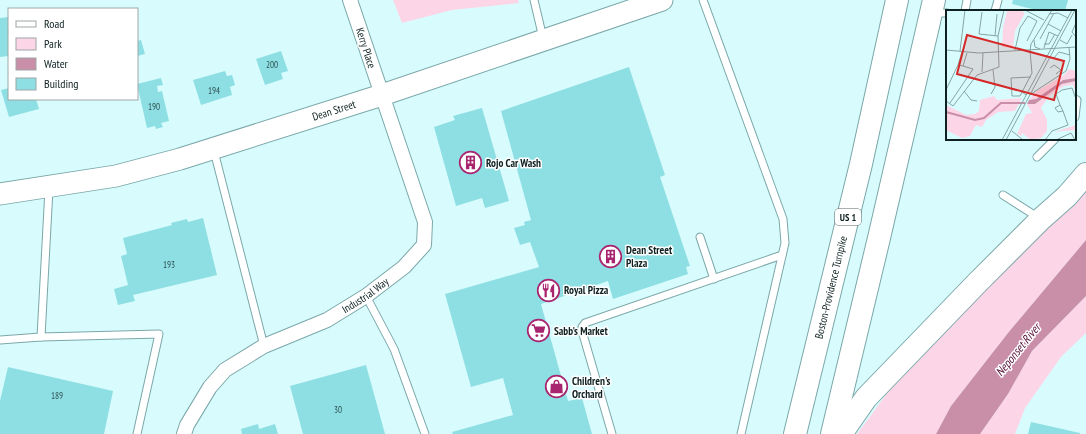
<svg xmlns="http://www.w3.org/2000/svg" width="1086" height="434" font-family="'PT Sans Narrow',sans-serif">
  <rect width="100%" height="100%" fill="#d8fcfe"/>
  <g fill="#fcd6e6">
    <polygon points="393,0 518,0 519,3 452,10 402,23"/>
    <polygon points="1086,184 1086,240 1008,333 951,406 936,434 857,434 891,388"/>
    <polygon points="1086,296 1086,333 1061,357 1025,408 1015,434 980,434 1008,394 1032,351"/>
  </g>
  <polygon fill="#c98ea8" points="1086,240 1086,296 1032,351 1008,394 980,434 936,434 951,406 1008,333"/>
  <g fill="#8edfe3">
    <polygon points="1013,0 1068,0 1065,11 1040,11 1012,4"/>
    <polygon points="9,17 9,56 0,57 0,18"/>
    <polygon points="141,40 145,54 137,56 137,41"/>
    <polygon points="281,51 288,71 281,73 283,79 265,85 256,59"/>
    <polygon points="629,67 665,175 660,177 690,266 686,267 688,274 613,299 608,281 541,304 568,401 582,398 592,434 453,434 452,432 513,415 503,378 471,387 445,294 539,267 530,242 520,245 514,228 525,225 524,222 531,220 501,111"/>
    <polygon points="225,71 227,76 232,75 235,85 230,87 232,95 201,105 193,80"/>
    <polygon points="161,78 163,85 157,86 158,92 162,91 169,121 161,123 163,127 156,129 155,126 147,128 137,84"/>
    <polygon points="9,88 9,99 36,99 39,109 9,117 1,90"/>
    <polygon points="482,108 509,201 485,208 482,198 456,206 434,127 455,120 453,116"/>
    <polygon points="203,218 217,275 133,295 135,301 118,305 114,289 128,285 121,256 127,254 123,238 172,225 171,223 187,219 188,222"/>
    <polygon points="366,365 385,434 303,434 290,386"/>
    <polygon points="8,367 113,391 104,434 0,434 0,401"/>
    <polygon points="1031,422 1080,433 1080,434 1028,434"/>
    <polygon points="258,424 259,429 275,424 278,434 242,434 241,429"/>
  </g>
  <g fill="none" stroke-linecap="round" stroke-linejoin="round">
    <defs>
      <g id="service">
        <polyline points="534,0 543,38"/>
        <polyline points="703,0 783,219 785,243 741,434"/>
        <polyline points="965,11 967,0"/>
        <polyline points="995,11 998,0"/>
        <polyline points="933,13 947,13"/>
        <polyline points="1075,99 1077,100 1075,117"/>
        <polyline points="214,151 264,346"/>
        <polyline points="1037,157 1055,139"/>
        <polyline points="49,189 41,337 159,334 137,434"/>
        <polyline points="1003,195 1039,218"/>
        <polyline points="700,237 714,279"/>
        <polyline points="366,296 394,349 425,434"/>
        <polyline points="0,340 41,337"/>
        <polyline points="612,434 582,331 582,327 585,323 782,255"/>
      </g>
      <g id="minor">
        <path id="s1" d="M184 434 187 425 210 387 225 370 264 346 327 320 366 296 404 267 424 245 425 222 350 0"/>
      </g>
      <g id="secondary">
        <path id="s2" d="M0 194 116 176 180 159 382 95 662 0"/>
      </g>
      <g id="primary">
        <path id="s3" d="M795 434 861 164 897 0"/>
        <polyline points="832,434 879,238 934,0"/>
        <polyline points="841,434 866,398 977,283 1041,219 1067,196 1086,174"/>
      </g>
    </defs>
    <use href="#service" stroke="#7ba7a9" stroke-width="9"/>
    <use href="#minor" stroke="#7ba7a9" stroke-width="16"/>
    <use href="#secondary" stroke="#7ba7a9" stroke-width="23"/>
    <use href="#primary" stroke="#7ba7a9" stroke-width="24"/>
    <use href="#service" stroke="#fff" stroke-width="7"/>
    <use href="#minor" stroke="#fff" stroke-width="14"/>
    <use href="#secondary" stroke="#fff" stroke-width="21"/>
    <use href="#primary" stroke="#fff" stroke-width="22"/>
  </g>
  <defs>
    <symbol id="building-ring" viewBox="-11 -11 22 22"><circle r="9.5" fill="#fff" stroke="#a8246f" stroke-width="1.5"/><path d="M-4-6H4V6H1V3H-1V6H-4ZM-2.5-4.3h1.7v1.8h-1.7ZM.8-4.3h1.7v1.8H.8ZM-2.5-1h1.7V.8h-1.7ZM.8-1h1.7V.8H.8Z" fill="#a8246f"/></symbol>
    <symbol id="restaurant-ring" viewBox="-11 -11 22 22"><circle r="9.5" fill="#fff" stroke="#a8246f" stroke-width="1.5"/><path d="M-5-6h1v4h1v-4h1v4h1v-4h1v5L-1.5 .5V6h-2V.5L-5-1ZM5-6V6H3V1.5H1.5Q1.5-4 5-6Z" fill="#a8246f"/></symbol>
    <symbol id="supermarket-ring" viewBox="-11 -11 22 22"><circle r="9.5" fill="#fff" stroke="#a8246f" stroke-width="1.5"/><path d="M-6-5.5h2.5l.6 2H6L4.5 2H-2.5L-4.4-4H-6ZM-1.5 3.2a1.3 1.3 0 1 0 .1 0ZM3 3.2a1.3 1.3 0 1 0 .1 0Z" fill="#a8246f"/></symbol>
    <symbol id="shop-ring" viewBox="-11 -11 22 22"><circle r="9.5" fill="#fff" stroke="#a8246f" stroke-width="1.5"/><path d="M-5-2.5h2.3a2.7 3.5 0 0 1 5.4 0H5L5.5 6h-11ZM-1.5-2.5h3a1.5 2.3 0 0 0-3 0Z" fill="#a8246f"/></symbol>
  </defs>
  <g fill-rule="evenodd">
    <use href="#building-ring" x="458" y="150" width="25" height="25"/>
    <use href="#building-ring" x="598" y="244" width="25" height="25"/>
    <use href="#restaurant-ring" x="536" y="278" width="25" height="25"/>
    <use href="#supermarket-ring" x="526" y="318" width="25" height="25"/>
    <use href="#shop-ring" x="544" y="374" width="25" height="25"/>
  </g>
  <g text-anchor="middle" stroke-width="3" stroke-linejoin="round" paint-order="stroke">
    <g font-size="9" fill="#2e5051">
      <text x="272" y="68">200</text>
      <text x="214" y="94">194</text>
      <text x="154" y="110">190</text>
      <text x="169" y="268">193</text>
      <text x="57" y="399">189</text>
      <text x="338" y="413">30</text>
    </g>
    <rect fill="#fff" stroke="#566363" stroke-width="1" x="835" y="209" width="26" height="16" rx="3"/>
    <g font-size="10" font-weight="bold" fill="#0e2020">
      <text x="848" y="221">US 1</text>
    </g>
    <g font-size="11" fill="#0e2020" stroke="#fff">
      <text transform="translate(366 48) rotate(72)" y="4">Kerry Place</text>
      <text dy="4" stroke="none"><textPath href="#s2" startOffset="345">Dean Street</textPath></text>
      <text dy="4" stroke="none"><textPath href="#s3" startOffset="151">Boston-Providence Turnpike</textPath></text>
      <text dy="4" stroke="none"><textPath href="#s1" startOffset="236">Industrial Way</textPath></text>
    </g>
    <g font-size="11" font-weight="bold" fill="#0e2020" stroke="#fff" text-anchor="start">
      <text x="486" y="167">Rojo Car Wash</text>
      <text x="626" y="254">Dean Street<tspan x="626" dy="13">Plaza</tspan></text>
      <text x="564" y="294">Royal Pizza</text>
      <text x="554" y="335">Sabb's Market</text>
      <text x="572" y="385">Children's<tspan x="572" dy="13">Orchard</tspan></text>
    </g>
    <g font-size="12" font-style="italic" fill="#571138" stroke="#fff">
      <text transform="translate(1018 350) rotate(-51)" y="4">Neponset River</text>
    </g>
  </g>
  <g transform="translate(946 10)">
    <rect width="130" height="130" fill="#d8fcfe"/>
    <path d="M74 0 79 3 69 21 67 38 56 37 57 18 61 1ZM123 59 130 61V68L117 70 90 89 83 90 91 81 118 65ZM130 71V83L127 75 118 76 103 86 95 98 101 110V121L95 128 85 130 76 123 75 126 71 124 80 104 86 103 81 94H89L116 74ZM48 86 51 90 76 88 69 101 52 102 40 110 36 117 30 115 24 126 16 128 0 120V95L20 105 29 104 33 101 34 90ZM130 115V123L128 120 108 122Z" fill="#fcd6e6"/>
    <path d="M130 68V71L116 74 89 94H81L83 90 90 89 117 70Z" fill="#c98ea8"/>
    <path fill="none" stroke="#c98ea8" stroke-width="2" d="M0 102 29 110 38 108 55 93H79"/>
    <path fill="none" stroke="#87a4a5" stroke-width="1" d="M79 0 98 10M36 2 33 24 52 26M103 4 112 3 122 8M130 13 126 22 130 27M102 14 115 21M49 26 51 4M94 29 108 3M88 30 89 37 94 39M114 30 121 34 126 25M98 34H103L109 24M98 38 103 22 112 26M0 40 33 43 130 37M69 40 74 18 82 6 91 11 81 31M14 41 19 0M84 41 85 34 106 0M107 49 113 42 124 45M12 55 16 42M104 58 108 55 115 60 110 64M36 62 37 43M0 80 12 55 17 56M18 81 25 90 31 91M76 82 74 86H66L65 68 85 67M45 84 49 77 47 60M85 84 120 61 124 49 123 37M80 85 76 82 86 63 84 41M0 91 7 96 31 65 53 57 52 26 58 0M4 93 27 59 17 56 21 43M114 95 110 84 116 80 126 78 130 89M66 121 77 130M56 130 126 0M60 130 129 0M99 130 106 121 122 115 117 101 114 95 109 98 112 102 117 101M110 130 125 123 129 130"/>
    <path fill="#d62828" fill-opacity="0.15" stroke="#d62828" stroke-width="2" d="M21 25 118 51 108 90 11 64Z"/>
    <rect width="130" height="130" fill="none" stroke="#0e2020" stroke-width="2"/>
  </g>
  <rect x="8" y="8" width="130" height="92" fill="#ffffff" stroke="#9fa6a6"/>
  <rect x="16" y="21" width="20" height="6" fill="#ffffff" stroke="#9fa6a6"/>
  <text x="44" y="28" font-size="12" fill="#0e2020">Road</text>
  <rect x="16" y="38" width="20" height="12" fill="#fcd6e6" stroke="#9fa6a6"/>
  <text x="44" y="48" font-size="12" fill="#0e2020">Park</text>
  <rect x="16" y="58" width="20" height="12" fill="#c98ea8" stroke="#9fa6a6"/>
  <text x="44" y="68" font-size="12" fill="#0e2020">Water</text>
  <rect x="16" y="78" width="20" height="12" fill="#8edfe3" stroke="#9fa6a6"/>
  <text x="44" y="88" font-size="12" fill="#0e2020">Building</text>
</svg>
